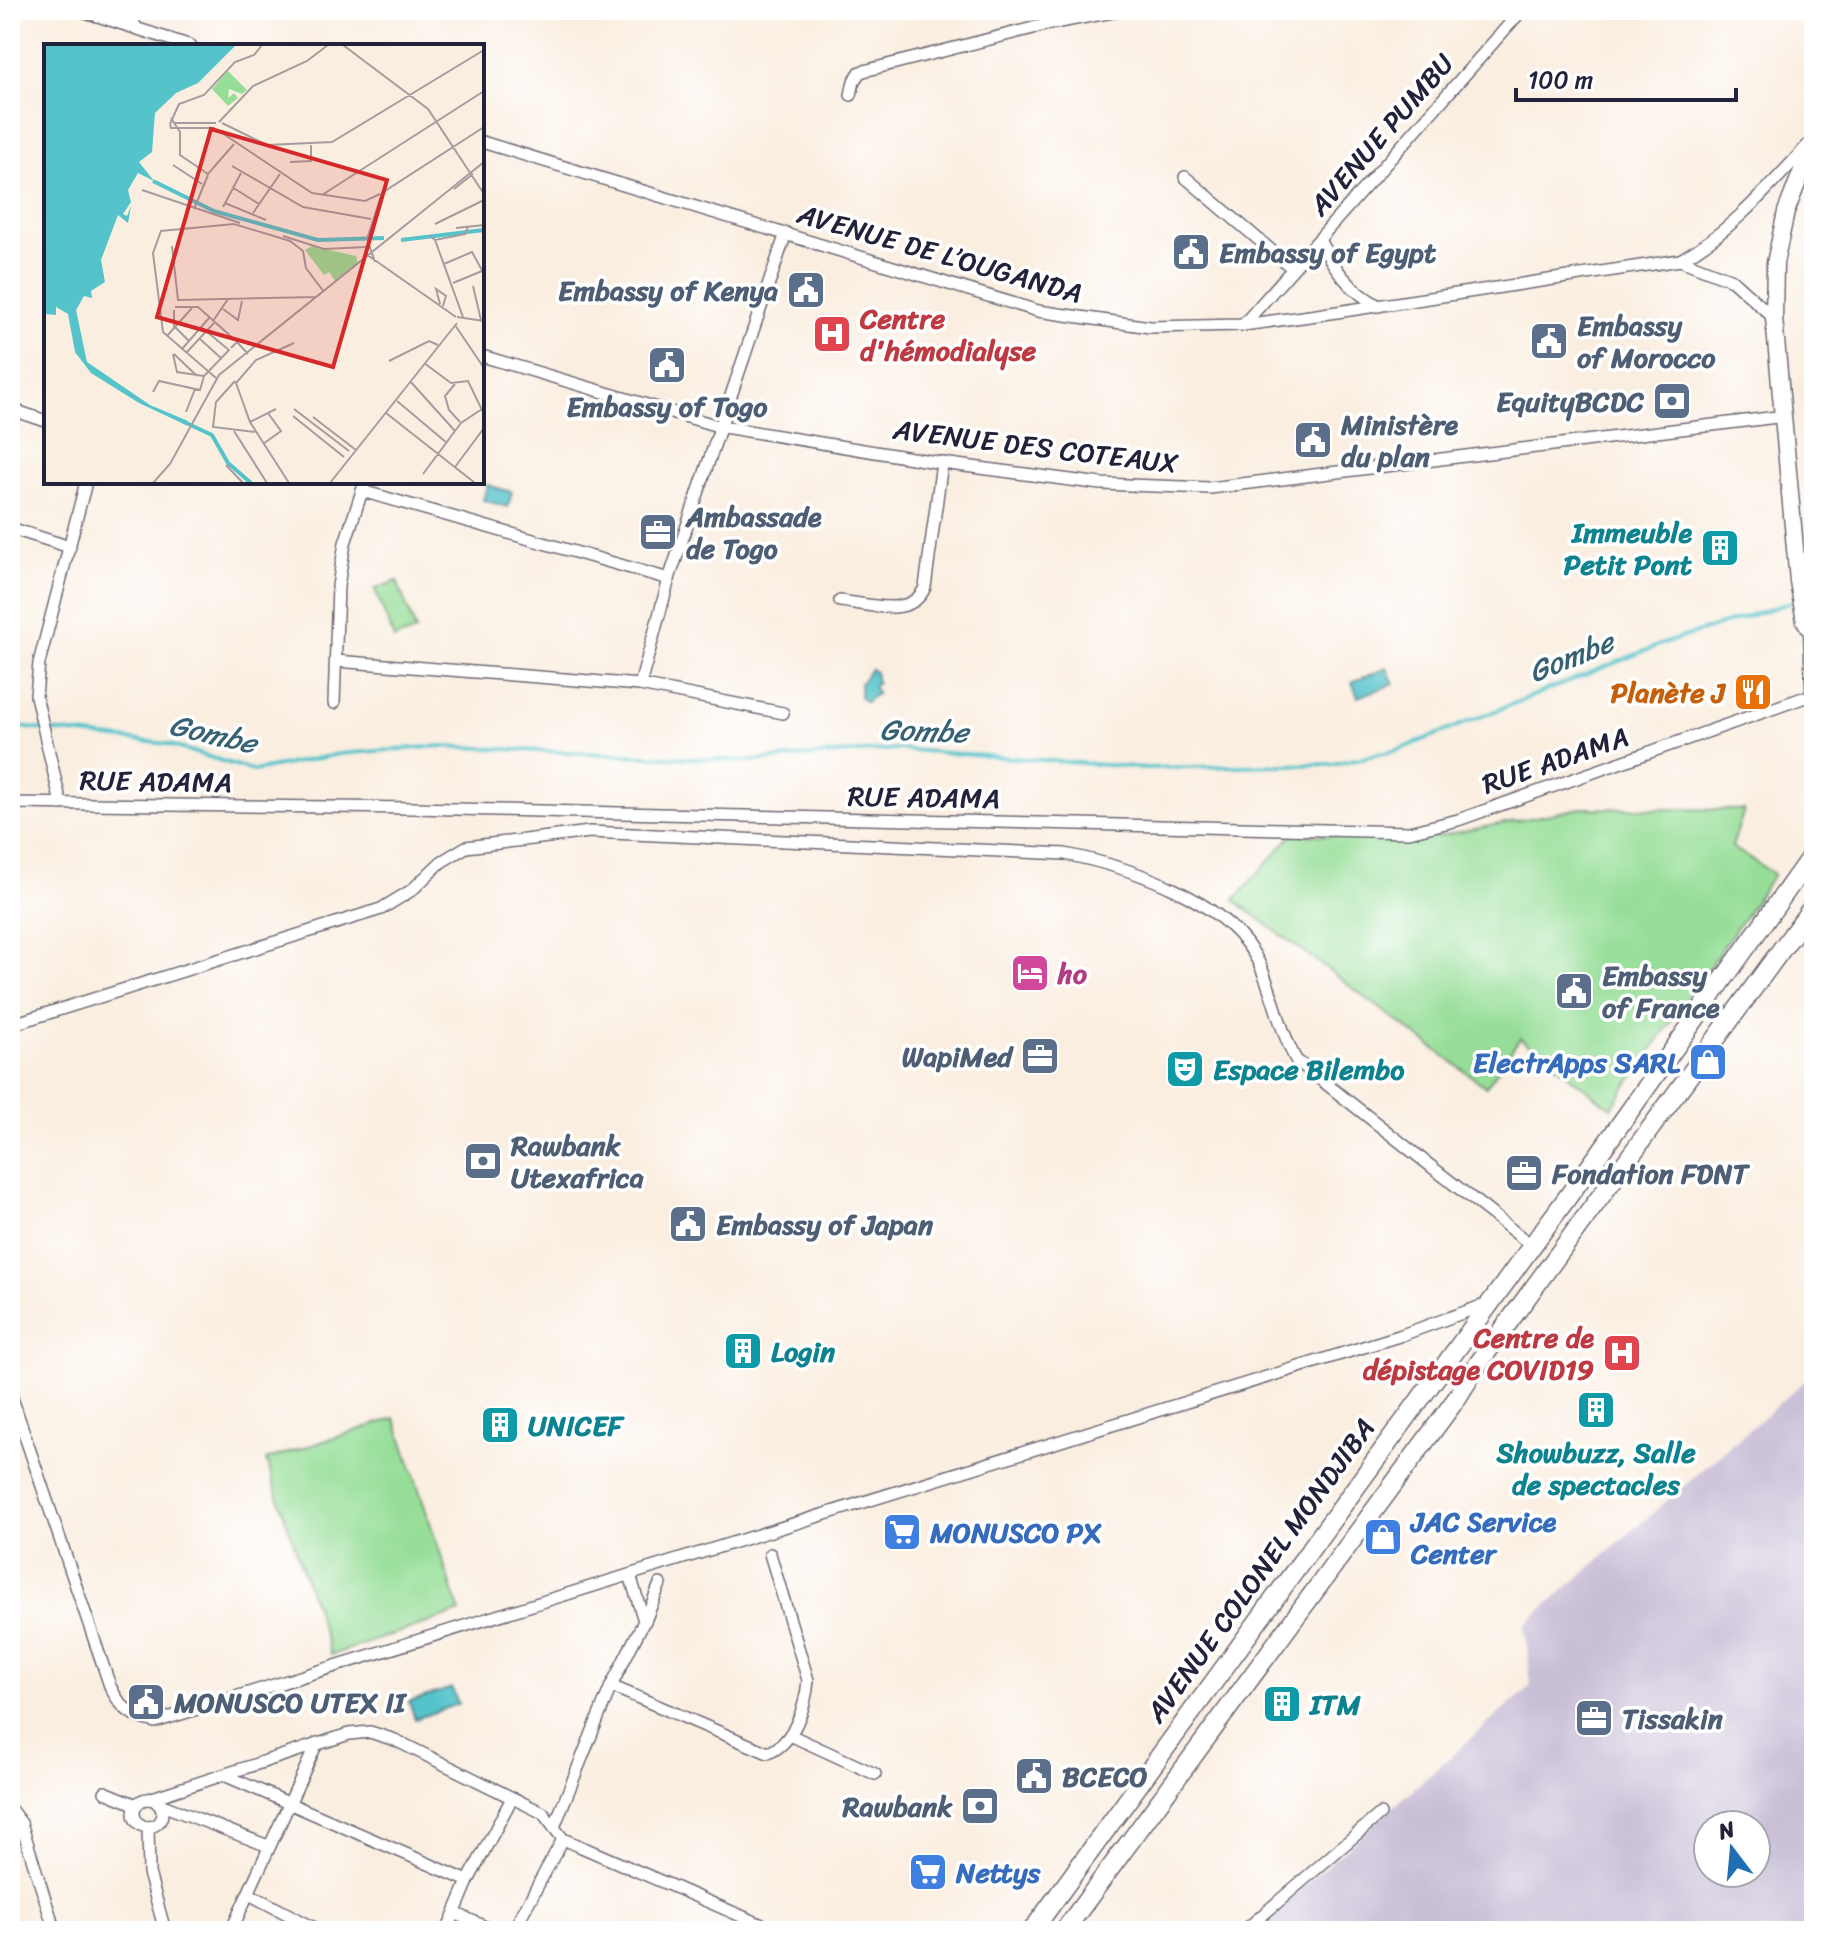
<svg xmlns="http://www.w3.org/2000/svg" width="1824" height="1941" font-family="Sriracha,sans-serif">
  <rect width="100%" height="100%" fill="#fff"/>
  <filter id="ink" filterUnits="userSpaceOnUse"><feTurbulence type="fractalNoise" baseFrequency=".0125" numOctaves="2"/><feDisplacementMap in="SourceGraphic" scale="16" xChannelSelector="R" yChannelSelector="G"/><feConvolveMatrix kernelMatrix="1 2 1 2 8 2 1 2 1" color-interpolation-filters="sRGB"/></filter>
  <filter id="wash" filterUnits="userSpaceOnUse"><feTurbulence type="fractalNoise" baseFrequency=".006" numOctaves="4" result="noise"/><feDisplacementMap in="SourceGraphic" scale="32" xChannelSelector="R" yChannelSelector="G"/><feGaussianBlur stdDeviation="1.8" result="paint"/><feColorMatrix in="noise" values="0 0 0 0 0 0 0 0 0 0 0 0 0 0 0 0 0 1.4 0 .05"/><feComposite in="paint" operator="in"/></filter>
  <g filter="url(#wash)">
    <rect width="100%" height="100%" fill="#faeee0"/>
    <path fill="#c9bfd7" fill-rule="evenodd" d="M1814 1373V1931H1252L1531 1686 1525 1624ZM1708 1825H1756V1873H1708Z"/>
    <g fill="#96de97" stroke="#5c8069" stroke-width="2">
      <polygon points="397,581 416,631 394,639 375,589"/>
      <polygon points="1581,808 1744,810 1732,847 1774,874 1611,1108 1520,1038 1486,1087 1234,900 1293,834 1419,840"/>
      <polygon points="395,1418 460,1612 331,1655 266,1460"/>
    </g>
    <g fill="#55c3ca" stroke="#3c7282" stroke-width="2">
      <polygon points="487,485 512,492 508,507 483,500"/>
      <polygon points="1387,668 1394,684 1358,697 1352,682"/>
      <polygon points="871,669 875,672 877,684 873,686 877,693 866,702 860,697 860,683"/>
      <polygon points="452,1688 458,1704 415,1719 409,1702"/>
    </g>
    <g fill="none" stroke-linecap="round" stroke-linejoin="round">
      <polyline stroke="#55c3ca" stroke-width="4" points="10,726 167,744 254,771 339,754 442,746 750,761 897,749 1146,768 1333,764 1398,750 1662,644 1798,600"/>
    </g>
  </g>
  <g filter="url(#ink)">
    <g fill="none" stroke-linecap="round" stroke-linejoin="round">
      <defs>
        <g id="minor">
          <polyline points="79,10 191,46"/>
          <polyline points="129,10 136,28"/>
          <polyline points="1049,24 1123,10"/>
          <polyline points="851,95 854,81 860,72 1049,24 1046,10"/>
          <path d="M482 142 1038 311 1150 327 1243 325 1317 315 1680 260C1732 231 1769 187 1809 144"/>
          <polyline points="1185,177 1292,268"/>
          <path d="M1319 240C1335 269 1349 290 1379 306"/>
          <polyline points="1680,260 1732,280 1774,318"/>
          <polyline points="1243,325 1522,10"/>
          <polyline points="482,356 718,426 942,463 1101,484 1210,488 1785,416"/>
          <polyline points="10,409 46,421"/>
          <polyline points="362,491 669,579"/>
          <polyline points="10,528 70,547"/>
          <path d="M840 601C868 604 912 619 925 587L942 463"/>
          <polyline points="336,661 640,685 783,713"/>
          <polyline points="640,685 669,579 786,233"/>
          <polyline points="334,703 338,586 345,543 365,482"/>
          <polyline points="10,803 413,808 1409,832 1458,820 1814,694"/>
          <polyline points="61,804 36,696 39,663 86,482"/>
          <path d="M10 1025 381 909 412 890 441 862 466 847 590 832 1065 854C1130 867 1227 899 1259 963 1274 994 1279 1029 1296 1060L1531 1245"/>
          <path d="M10 1392 110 1686C121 1709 131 1716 155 1722L1399 1336 1487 1304"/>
          <polyline points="645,1621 660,1584"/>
          <path d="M611 1686 768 1753C794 1743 806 1706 808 1680L770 1554"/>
          <polyline points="790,1735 875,1774"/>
          <polyline points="224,1775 468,1881"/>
          <polyline points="105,1792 137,1805"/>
          <polyline points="149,1799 349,1734 370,1732 395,1740 543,1813 563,1839 776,1931"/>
          <circle cx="148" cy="1813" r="14"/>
          <polyline points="157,1803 268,1846"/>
          <polyline points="10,1809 21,1823 55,1931"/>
          <polyline points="148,1827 149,1873 165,1931"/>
          <polyline points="554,1827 611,1686 644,1621 630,1575"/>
          <polyline points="249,1894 320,1931"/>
          <polyline points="455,1913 494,1931"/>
          <polyline points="231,1931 317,1743"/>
          <polyline points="447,1931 468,1881 512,1798"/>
          <polyline points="513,1931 563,1839"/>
          <polyline points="1244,1931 1380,1814"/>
        </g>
        <g id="secondary">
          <polyline points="1814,140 1786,212 1775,263 1774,318 1798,581 1805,621 1814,634"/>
          <polyline points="1812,632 1814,688"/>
        </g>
        <g id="primary">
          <polyline points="1032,1931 1599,1154 1814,852"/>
          <polyline points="1064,1931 1457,1398 1478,1364 1814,905"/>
        </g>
      </defs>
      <use href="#minor" stroke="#6e6975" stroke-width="14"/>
      <use href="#secondary" stroke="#6e6975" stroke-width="19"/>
      <use href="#primary" stroke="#6e6975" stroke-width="21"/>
      <use href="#minor" stroke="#fff" stroke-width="11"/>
      <use href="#secondary" stroke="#fff" stroke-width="16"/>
      <use href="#primary" stroke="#fff" stroke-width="18"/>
    </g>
  </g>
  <defs>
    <symbol id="civic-square" viewBox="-11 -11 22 22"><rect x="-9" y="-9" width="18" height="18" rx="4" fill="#5c6f8a" stroke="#fff"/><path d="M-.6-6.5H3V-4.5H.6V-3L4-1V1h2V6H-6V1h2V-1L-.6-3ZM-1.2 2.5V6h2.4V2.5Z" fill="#fff"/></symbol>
    <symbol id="hospital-square" viewBox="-11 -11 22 22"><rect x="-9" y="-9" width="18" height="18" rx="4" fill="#e0444e" stroke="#fff"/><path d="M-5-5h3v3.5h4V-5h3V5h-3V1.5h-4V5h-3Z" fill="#fff"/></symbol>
    <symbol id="bank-square" viewBox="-11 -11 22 22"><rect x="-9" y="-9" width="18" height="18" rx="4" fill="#5c6f8a" stroke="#fff"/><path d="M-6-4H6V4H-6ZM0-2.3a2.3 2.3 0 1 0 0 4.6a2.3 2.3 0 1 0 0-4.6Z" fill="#fff"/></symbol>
    <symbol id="office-square" viewBox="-11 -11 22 22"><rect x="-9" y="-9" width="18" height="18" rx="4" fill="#5c6f8a" stroke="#fff"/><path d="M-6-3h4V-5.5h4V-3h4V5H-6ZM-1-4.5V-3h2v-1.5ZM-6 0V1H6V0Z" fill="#fff"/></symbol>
    <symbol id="building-square" viewBox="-11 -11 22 22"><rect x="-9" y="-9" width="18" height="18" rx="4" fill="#0f9aa8" stroke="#fff"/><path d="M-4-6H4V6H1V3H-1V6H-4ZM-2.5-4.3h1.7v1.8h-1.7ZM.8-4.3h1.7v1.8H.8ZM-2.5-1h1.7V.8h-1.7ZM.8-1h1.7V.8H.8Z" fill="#fff"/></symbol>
    <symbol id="restaurant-square" viewBox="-11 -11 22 22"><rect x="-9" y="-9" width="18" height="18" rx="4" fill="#e8710a" stroke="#fff"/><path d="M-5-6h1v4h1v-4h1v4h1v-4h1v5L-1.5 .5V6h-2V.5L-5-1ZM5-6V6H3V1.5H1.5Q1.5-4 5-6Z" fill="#fff"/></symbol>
    <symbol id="hotel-square" viewBox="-11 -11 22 22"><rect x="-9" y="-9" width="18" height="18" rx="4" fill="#d1479c" stroke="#fff"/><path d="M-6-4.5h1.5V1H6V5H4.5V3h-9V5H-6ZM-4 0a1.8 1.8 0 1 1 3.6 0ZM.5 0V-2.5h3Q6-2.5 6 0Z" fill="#fff"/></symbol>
    <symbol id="shop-square" viewBox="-11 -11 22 22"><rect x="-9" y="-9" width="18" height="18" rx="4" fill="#3f7fe0" stroke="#fff"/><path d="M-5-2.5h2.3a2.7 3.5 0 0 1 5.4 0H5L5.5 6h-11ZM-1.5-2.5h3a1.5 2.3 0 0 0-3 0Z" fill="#fff"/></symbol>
    <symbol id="theatre-square" viewBox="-11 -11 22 22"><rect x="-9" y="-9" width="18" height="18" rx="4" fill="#0f9aa8" stroke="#fff"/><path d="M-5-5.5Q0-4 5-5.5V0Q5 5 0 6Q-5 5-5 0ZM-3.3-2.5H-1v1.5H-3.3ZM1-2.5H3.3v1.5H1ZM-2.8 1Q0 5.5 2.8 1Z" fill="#fff"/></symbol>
    <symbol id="supermarket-square" viewBox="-11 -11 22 22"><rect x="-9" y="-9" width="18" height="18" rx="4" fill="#3f7fe0" stroke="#fff"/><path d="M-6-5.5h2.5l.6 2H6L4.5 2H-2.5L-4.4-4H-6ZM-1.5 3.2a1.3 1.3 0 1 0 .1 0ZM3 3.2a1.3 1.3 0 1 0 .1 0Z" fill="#fff"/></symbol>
  </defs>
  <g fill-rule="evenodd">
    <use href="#civic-square" x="1169" y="230" width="44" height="44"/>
    <use href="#civic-square" x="784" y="268" width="44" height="44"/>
    <use href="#hospital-square" x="810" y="312" width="44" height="44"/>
    <use href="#civic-square" x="1527" y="319" width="44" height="44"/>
    <use href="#civic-square" x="645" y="343" width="44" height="44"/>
    <use href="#bank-square" x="1650" y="379" width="44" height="44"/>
    <use href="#civic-square" x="1291" y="418" width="44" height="44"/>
    <use href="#office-square" x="636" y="510" width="44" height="44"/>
    <use href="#building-square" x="1698" y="526" width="44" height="44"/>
    <use href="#restaurant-square" x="1731" y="670" width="44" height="44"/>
    <use href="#hotel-square" x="1008" y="951" width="44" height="44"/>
    <use href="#civic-square" x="1552" y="969" width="44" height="44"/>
    <use href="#office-square" x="1018" y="1034" width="44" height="44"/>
    <use href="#shop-square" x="1686" y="1040" width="44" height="44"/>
    <use href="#theatre-square" x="1163" y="1047" width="44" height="44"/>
    <use href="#bank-square" x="461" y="1139" width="44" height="44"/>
    <use href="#office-square" x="1502" y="1151" width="44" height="44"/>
    <use href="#civic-square" x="666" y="1202" width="44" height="44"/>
    <use href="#building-square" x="721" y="1329" width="44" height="44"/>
    <use href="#hospital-square" x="1600" y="1331" width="44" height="44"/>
    <use href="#building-square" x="1574" y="1388" width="44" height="44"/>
    <use href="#building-square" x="478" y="1403" width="44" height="44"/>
    <use href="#supermarket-square" x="880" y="1510" width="44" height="44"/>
    <use href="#shop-square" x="1361" y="1515" width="44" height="44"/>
    <use href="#civic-square" x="124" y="1680" width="44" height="44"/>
    <use href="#building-square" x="1260" y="1682" width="44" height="44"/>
    <use href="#office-square" x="1572" y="1696" width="44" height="44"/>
    <use href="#civic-square" x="1012" y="1754" width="44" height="44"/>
    <use href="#bank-square" x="958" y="1784" width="44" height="44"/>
    <use href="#supermarket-square" x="906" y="1850" width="44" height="44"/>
  </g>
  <g text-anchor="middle" stroke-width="7" stroke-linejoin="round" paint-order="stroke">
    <g font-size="28" fill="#22223b" stroke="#fff">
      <text transform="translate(1381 134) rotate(-49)" y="10">AVENUE PUMBU</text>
      <text transform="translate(940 253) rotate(16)" y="10">AVENUE DE L’OUGANDA</text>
      <text transform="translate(1036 446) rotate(7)" y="10">AVENUE DES COTEAUX</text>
      <text transform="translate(1555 760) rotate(-19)" y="10">RUE ADAMA</text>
      <text transform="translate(156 781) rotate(1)" y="10">RUE ADAMA</text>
      <text transform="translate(924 797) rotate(1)" y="10">RUE ADAMA</text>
      <text transform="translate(1260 1570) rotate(-54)" y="10">AVENUE COLONEL MONDJIBA</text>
    </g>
    <g font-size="28" font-weight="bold" fill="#4e5e75" stroke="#fff" text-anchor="start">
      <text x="1219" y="262">Embassy of Egypt</text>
      <text x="778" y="300" text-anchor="end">Embassy of Kenya</text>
      <text x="1577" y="335">Embassy<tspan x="1577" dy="32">of Morocco</tspan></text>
      <text x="1644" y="411" text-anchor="end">EquityBCDC</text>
      <text x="667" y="416" text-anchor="middle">Embassy of Togo</text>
      <text x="1341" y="434">Ministère<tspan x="1341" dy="32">du plan</tspan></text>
      <text x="686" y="526">Ambassade<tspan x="686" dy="32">de Togo</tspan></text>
      <text x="1602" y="985">Embassy<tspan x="1602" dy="32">of France</tspan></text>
      <text x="1012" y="1066" text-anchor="end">WapiMed</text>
      <text x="511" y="1155">Rawbank<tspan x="511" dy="32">Utexafrica</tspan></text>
      <text x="1552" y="1183">Fondation FDNT</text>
      <text x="716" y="1234">Embassy of Japan</text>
      <text x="174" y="1712">MONUSCO UTEX II</text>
      <text x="1622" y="1728">Tissakin</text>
      <text x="1062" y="1786">BCECO</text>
      <text x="952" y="1816" text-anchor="end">Rawbank</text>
    </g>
    <g font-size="28" font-weight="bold" fill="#be3a42" stroke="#fff" text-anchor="start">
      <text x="860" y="328">Centre<tspan x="860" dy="32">d'hémodialyse</tspan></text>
      <text x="1594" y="1347" text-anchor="end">Centre de<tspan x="1594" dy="32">dépistage COVID19</tspan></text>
    </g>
    <g font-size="28" font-weight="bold" fill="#0d838f" stroke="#fff" text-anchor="start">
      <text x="1692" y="542" text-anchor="end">Immeuble<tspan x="1692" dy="32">Petit Pont</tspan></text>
      <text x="1213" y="1079">Espace Bilembo</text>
      <text x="771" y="1361">Login</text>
      <text x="528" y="1435">UNICEF</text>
      <text x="1596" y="1462" text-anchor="middle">Showbuzz, Salle<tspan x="1596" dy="32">de spectacles</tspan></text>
      <text x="1310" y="1714">ITM</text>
    </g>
    <g font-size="28" font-weight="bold" fill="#c56008" stroke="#fff" text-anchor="end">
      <text x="1725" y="702">Planète J</text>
    </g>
    <g font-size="28" font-weight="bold" fill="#b23c85" stroke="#fff" text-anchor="start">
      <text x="1058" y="983">ho</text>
    </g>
    <g font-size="28" font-weight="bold" fill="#366cbe" stroke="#fff" text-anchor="start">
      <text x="1680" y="1072" text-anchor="end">ElectrApps SARL</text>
      <text x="1411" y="1531">JAC Service<tspan x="1411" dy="32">Center</tspan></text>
      <text x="930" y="1542">MONUSCO PX</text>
      <text x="956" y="1882">Nettys</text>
    </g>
    <g font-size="30" font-style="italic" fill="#366274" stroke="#fff">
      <text transform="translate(1571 657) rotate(-22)" y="10">Gombe</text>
      <text transform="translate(924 731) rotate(2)" y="10">Gombe</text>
      <text transform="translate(213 734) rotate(13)" y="10">Gombe</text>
    </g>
  </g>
  <g transform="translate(44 44)">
    <rect width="440" height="440" fill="#faeee0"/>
    <path d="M184 27 203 46 198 50 185 45 184 54 190 49 194 54 184 62 168 45ZM268 202 312 212 314 219 291 237 285 228 280 231 261 206Z" fill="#96de97"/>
    <path d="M0 1H192L154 39 132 49 111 69 108 108 95 118 110 137 94 129 84 146 87 158 79 170 83 172 87 162 84 179 74 171 57 216 61 238 47 247 48 254 40 252 32 266 43 318 106 361 144 377 142 381 95 359 47 329 31 308 24 270 12 263V271L0 270Z" fill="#55c3ca"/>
    <path fill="none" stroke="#55c3ca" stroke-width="4" d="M109 137 170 167 274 196 340 194M357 196 440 186M138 377 168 391 184 419 207 439"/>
    <path fill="none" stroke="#a49c9e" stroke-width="2" d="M299 1 384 65 440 150M127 74 136 88V111L164 130 190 100M175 78 209 42 263 17 284 1M131 79H172M178 79 223 101 288 98 440 6M126 80 135 60 160 51 191 18 210 11 218 1M126 80 127 84H171M172 85 268 149 321 157 336 150M246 118 267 117V101M129 121 158 140M188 122 259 163 327 175M188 143 215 160M410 145 429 130M98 146 196 179M278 151 440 47M181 159 222 176M179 163 197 129M150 165 164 131M209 169 236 130M391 180 440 156M412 184 440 181M239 192 280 205 322 203M386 192 391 196 421 190 424 183M391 196 419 273M128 202 134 256 272 253M322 210 412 273M331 218 323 195 338 149 440 83M400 220 428 208 440 230M409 239 438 227M429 242 437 276M396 260 392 245 402 252 399 262M131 263H154L191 296M179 265 194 276 198 257M130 266V282L145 297M413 273 440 277M169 277 184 255M411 281 440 324M123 292 148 264M156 295 178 315M187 304 193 298 204 310M138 305 165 274M142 309 170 279M129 310 133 328 160 332M130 310 153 332M345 317 385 297 394 301M380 319 407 339 424 337 440 370M172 334 119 288 109 209 117 187 190 180 246 197 259 207 262 224 280 248M191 337 172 358 169 383 211 388M366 337 411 387M411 340 401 352 405 366 416 378M109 348 115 337 156 346 160 332 185 306 157 283M353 357 403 399M250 365 305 407M142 368 151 345M342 369 431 439M249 372 300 413M269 373 312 406M206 378 232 365M190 387 223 439M219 400 237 387 224 369M182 421 199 439M411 423 440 384M379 430 417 379 438 365M109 439 126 420 175 331 440 118M245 439 206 378 192 339 212 316 250 299M286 439 413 279"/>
    <path fill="#d62828" fill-opacity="0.15" stroke="#d62828" stroke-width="4" d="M167 85 343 136 289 323 113 273Z"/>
    <rect width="440" height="440" fill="none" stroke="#22223b" stroke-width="4"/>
  </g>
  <rect width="1824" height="1941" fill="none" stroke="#fff" stroke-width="40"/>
  <g transform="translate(1732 1849) rotate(344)"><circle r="38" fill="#ffffff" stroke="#a7a7b1" stroke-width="2"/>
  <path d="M0-6L14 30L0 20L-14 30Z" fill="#1f6fb2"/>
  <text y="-12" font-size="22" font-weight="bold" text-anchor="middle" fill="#22223b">N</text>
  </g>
  <path d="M1516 88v12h220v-12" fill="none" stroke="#22223b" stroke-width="4"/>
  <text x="1528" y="88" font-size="24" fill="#22223b" stroke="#ffffff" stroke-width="6" paint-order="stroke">100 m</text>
</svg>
